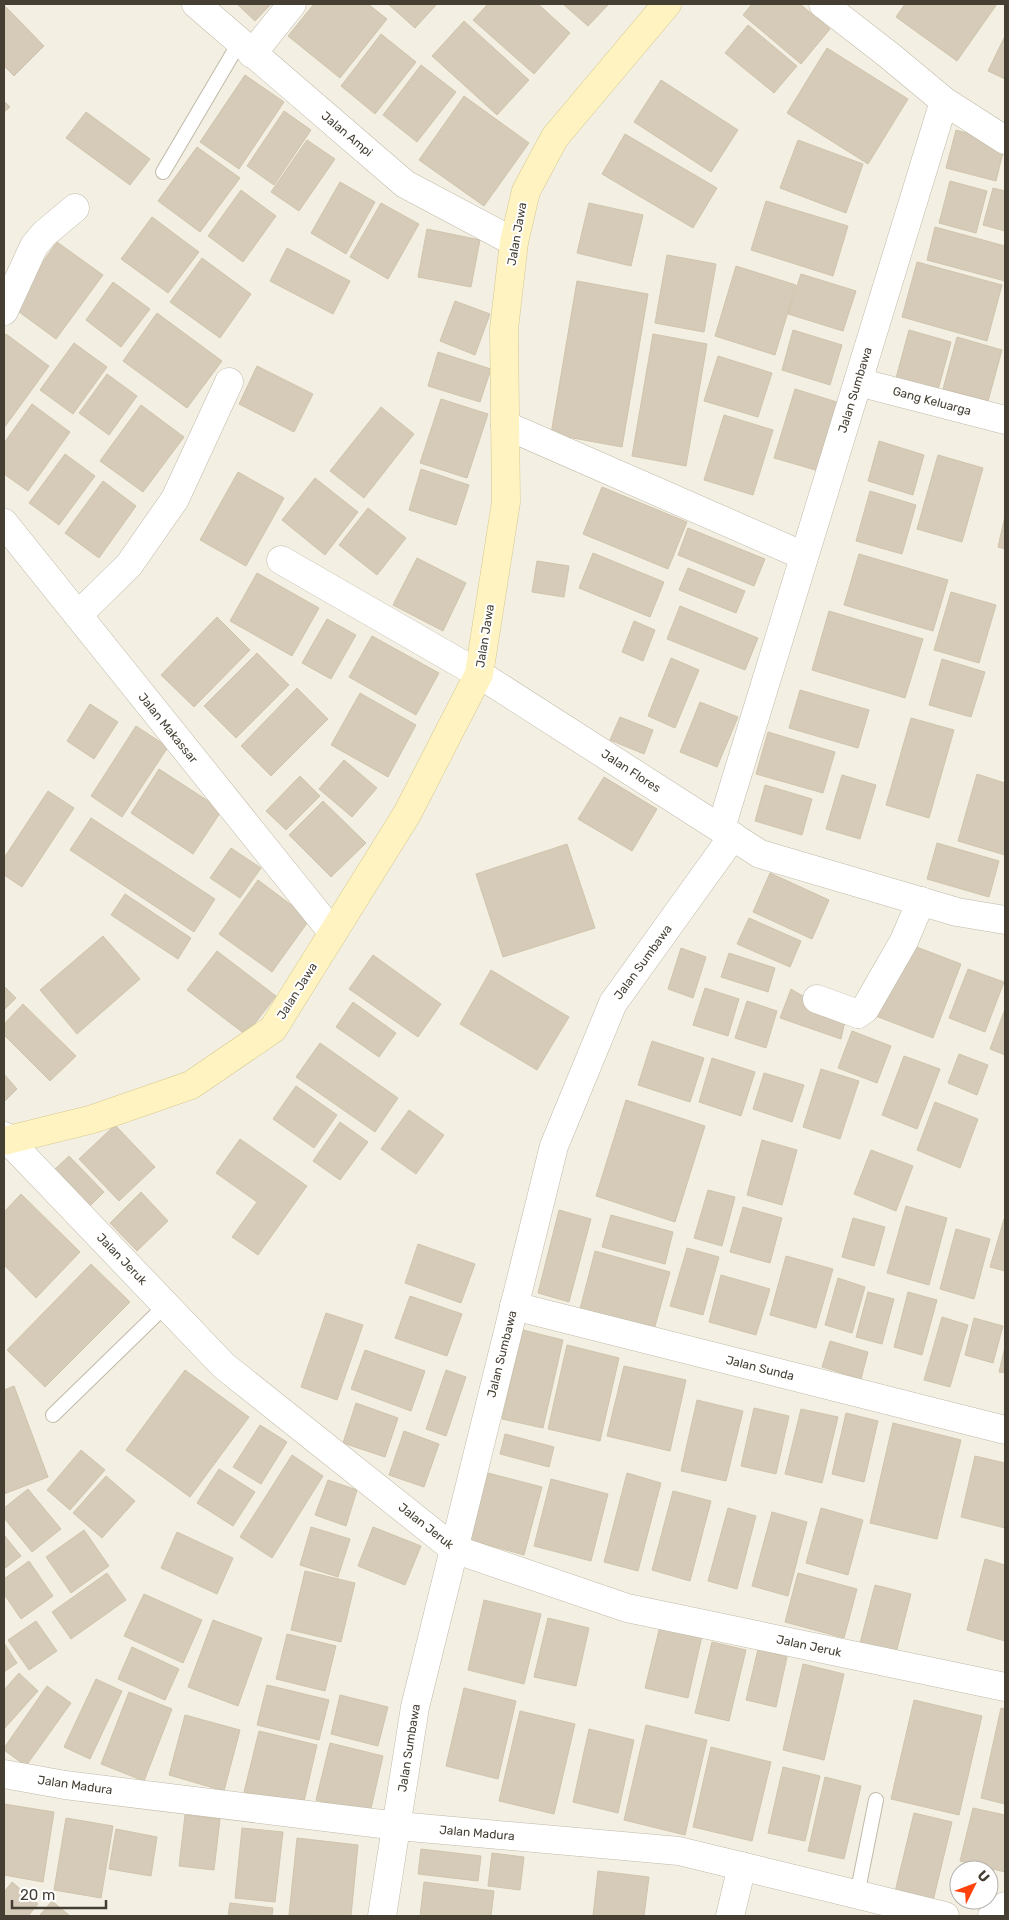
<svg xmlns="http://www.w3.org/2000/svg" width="1009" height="1920" font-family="Rubik,sans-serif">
  <rect width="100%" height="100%" fill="#f3efe3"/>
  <g fill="#d5cbb8" stroke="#d0c4ab">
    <polygon points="237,4 271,4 255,21"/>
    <polygon points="314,4 368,4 387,19 340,78 288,36"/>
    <polygon points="388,4 437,4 415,28"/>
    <polygon points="488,4 538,4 570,33 534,74 473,20"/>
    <polygon points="563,4 609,4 588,26"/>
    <polygon points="752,4 800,4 830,29 801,64 743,15"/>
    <polygon points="905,4 997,4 957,61 896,17"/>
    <polygon points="4,5 44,46 14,76 4,66"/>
    <polygon points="464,21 529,80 497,115 432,56"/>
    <polygon points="748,25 797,66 774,93 725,53"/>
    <polygon points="381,34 416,62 375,114 341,86"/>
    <polygon points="1005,36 1005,79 988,71"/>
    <polygon points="827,48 908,99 868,164 787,113"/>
    <polygon points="421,65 456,92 417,142 383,115"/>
    <polygon points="245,75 284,102 239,169 200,142"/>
    <polygon points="661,80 738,130 711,172 634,122"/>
    <polygon points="464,96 529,143 484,206 419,160"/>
    <polygon points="4,101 10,107 4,112"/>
    <polygon points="284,111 311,130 274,185 247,166"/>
    <polygon points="86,112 150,159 130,185 66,138"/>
    <polygon points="956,130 1005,144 996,181 946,168"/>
    <polygon points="625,134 717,188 693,228 602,174"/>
    <polygon points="307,140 335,159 299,211 271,192"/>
    <polygon points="798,140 863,164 846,213 780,188"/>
    <polygon points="197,147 240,178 200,232 158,201"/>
    <polygon points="950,181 987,191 976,233 939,223"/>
    <polygon points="340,182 375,202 346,254 311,233"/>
    <polygon points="993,188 1005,191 1005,231 983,225"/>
    <polygon points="241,190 276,216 243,262 208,236"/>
    <polygon points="766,201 848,226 833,276 751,250"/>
    <polygon points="381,203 419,224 388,279 350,257"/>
    <polygon points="589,203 643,215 631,266 577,253"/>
    <polygon points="152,217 199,252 168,293 121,259"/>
    <polygon points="935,227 1005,246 1005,281 927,260"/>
    <polygon points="427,229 480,240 471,287 418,277"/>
    <polygon points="57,242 103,275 56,339 11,306"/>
    <polygon points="287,248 350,281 333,314 270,281"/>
    <polygon points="667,255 716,264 704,332 655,323"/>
    <polygon points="202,258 251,294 220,338 170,302"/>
    <polygon points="917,262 1002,285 987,341 902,317"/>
    <polygon points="736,266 796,285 775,355 715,336"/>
    <polygon points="801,274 856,291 843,331 788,314"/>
    <polygon points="577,281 648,294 622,447 551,434"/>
    <polygon points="113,282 150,309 121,347 86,320"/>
    <polygon points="455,301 490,314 475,355 440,341"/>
    <polygon points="157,313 222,361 187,408 123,361"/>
    <polygon points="793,330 842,345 830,385 782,370"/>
    <polygon points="909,330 951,342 938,390 896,378"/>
    <polygon points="6,334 49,366 4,428 4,337"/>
    <polygon points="653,334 707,344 686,466 632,456"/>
    <polygon points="957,337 1002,350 988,401 943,389"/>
    <polygon points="74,343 107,367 73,414 40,390"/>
    <polygon points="438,352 491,369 480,402 428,386"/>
    <polygon points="718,356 772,373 758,417 704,401"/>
    <polygon points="257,366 313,394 294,432 239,404"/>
    <polygon points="107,374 137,396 109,435 79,413"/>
    <polygon points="795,389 840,403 819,471 774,458"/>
    <polygon points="441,399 488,414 467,478 420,463"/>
    <polygon points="32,404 70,432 28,491 4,474 4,443"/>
    <polygon points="141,405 184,437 143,492 100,461"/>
    <polygon points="381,407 414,434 364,498 330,471"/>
    <polygon points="724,415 773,430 753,495 704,480"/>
    <polygon points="879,441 924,455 913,495 868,481"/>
    <polygon points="65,454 95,476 59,525 29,503"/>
    <polygon points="938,455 983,468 962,542 917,529"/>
    <polygon points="421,469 469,485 456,525 409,510"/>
    <polygon points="238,472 284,498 246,566 200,540"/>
    <polygon points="315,478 358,512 325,555 282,520"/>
    <polygon points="103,481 136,506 99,558 65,533"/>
    <polygon points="602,487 687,522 668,569 583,534"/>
    <polygon points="870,491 916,505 902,554 856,541"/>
    <polygon points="368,508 406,538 377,575 339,545"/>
    <polygon points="1005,516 1005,549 998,547"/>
    <polygon points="688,528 765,559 754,586 678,555"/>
    <polygon points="593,553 664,582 650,617 579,588"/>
    <polygon points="859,554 948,580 933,631 844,605"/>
    <polygon points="417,558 466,583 443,631 393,605"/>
    <polygon points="537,561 569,566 564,597 532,592"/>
    <polygon points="688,568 745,591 736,613 679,590"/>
    <polygon points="257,573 319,608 292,656 230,621"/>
    <polygon points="951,592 996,605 979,663 934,650"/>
    <polygon points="680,606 758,638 745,670 667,639"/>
    <polygon points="829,611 923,639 905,698 812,670"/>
    <polygon points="217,617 250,650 194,707 161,675"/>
    <polygon points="327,619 356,635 331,679 302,663"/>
    <polygon points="634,621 655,630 643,661 622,652"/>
    <polygon points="372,636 439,673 416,715 349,677"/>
    <polygon points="257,653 289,685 236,738 204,706"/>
    <polygon points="671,658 699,670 675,728 648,716"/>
    <polygon points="942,659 985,672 971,717 929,705"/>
    <polygon points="297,688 328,719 271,776 241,746"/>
    <polygon points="800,690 869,710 858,748 789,728"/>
    <polygon points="360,693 416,725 388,777 331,745"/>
    <polygon points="700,702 738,717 717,767 680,752"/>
    <polygon points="90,704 118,722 94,759 67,741"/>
    <polygon points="620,717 653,730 644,754 610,740"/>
    <polygon points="911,718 954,730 929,818 886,805"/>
    <polygon points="136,726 168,747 122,817 91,796"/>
    <polygon points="768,732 835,752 823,793 756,774"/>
    <polygon points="344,760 377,788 352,817 319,789"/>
    <polygon points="159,769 222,810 193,854 131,813"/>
    <polygon points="977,774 1005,783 1005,855 958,841"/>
    <polygon points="842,775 876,785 860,839 826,829"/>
    <polygon points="300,776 320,796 286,830 266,811"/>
    <polygon points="604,777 657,809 632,851 578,819"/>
    <polygon points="765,785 812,799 802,835 755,821"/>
    <polygon points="48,791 74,808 22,887 4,875 4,858"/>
    <polygon points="323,801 366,843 331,877 289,835"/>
    <polygon points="91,818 215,899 194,932 70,850"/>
    <polygon points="937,843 999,861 989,897 927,879"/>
    <polygon points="567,844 595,928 503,957 476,874"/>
    <polygon points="231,848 261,868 240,898 210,878"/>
    <polygon points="770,873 829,900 812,939 753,912"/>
    <polygon points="258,880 310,919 272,972 219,934"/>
    <polygon points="125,894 191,938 178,959 111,915"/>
    <polygon points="749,918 801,941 790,967 737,944"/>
    <polygon points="103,936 140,979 77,1034 40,990"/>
    <polygon points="914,946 961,964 933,1038 873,1015"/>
    <polygon points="681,948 706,957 693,998 668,989"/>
    <polygon points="217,951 276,996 246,1035 187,990"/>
    <polygon points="729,953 775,968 768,992 721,977"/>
    <polygon points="373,955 441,1004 418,1037 349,989"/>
    <polygon points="968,969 1004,982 985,1032 949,1018"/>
    <polygon points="491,970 569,1017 537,1070 460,1024"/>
    <polygon points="4,986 16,998 4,1010"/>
    <polygon points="705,988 739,999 728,1036 693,1025"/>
    <polygon points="791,989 845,1021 841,1039 780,1018"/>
    <polygon points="747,1001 777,1011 766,1048 735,1038"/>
    <polygon points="353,1002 396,1033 379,1057 336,1027"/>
    <polygon points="23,1004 76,1056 50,1081 4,1035 4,1024"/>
    <polygon points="1005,1009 1005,1055 990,1049"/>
    <polygon points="852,1031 891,1046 877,1083 838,1068"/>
    <polygon points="652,1041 704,1058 690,1102 638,1085"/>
    <polygon points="320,1043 398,1098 375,1132 296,1077"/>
    <polygon points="959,1054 988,1065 977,1095 948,1083"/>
    <polygon points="904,1056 940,1069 917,1129 882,1115"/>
    <polygon points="712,1058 755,1072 741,1116 699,1102"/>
    <polygon points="821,1069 859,1081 840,1139 803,1127"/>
    <polygon points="764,1073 804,1085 792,1122 753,1109"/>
    <polygon points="4,1074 17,1089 4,1102"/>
    <polygon points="296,1086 337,1115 314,1148 273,1119"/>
    <polygon points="626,1100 705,1126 675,1222 596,1196"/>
    <polygon points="935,1102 978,1119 960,1168 917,1150"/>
    <polygon points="409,1110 444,1135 416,1174 381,1149"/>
    <polygon points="340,1122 368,1142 340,1180 313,1161"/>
    <polygon points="115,1125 155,1167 119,1201 79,1159"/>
    <polygon points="240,1139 307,1186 258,1255 232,1237 257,1202 216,1173"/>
    <polygon points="762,1140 797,1150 782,1205 747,1195"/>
    <polygon points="871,1150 913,1166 896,1211 854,1194"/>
    <polygon points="69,1156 104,1192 89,1207 53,1171"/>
    <polygon points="708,1190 735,1197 722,1246 694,1238"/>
    <polygon points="141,1192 168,1221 137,1251 110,1223"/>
    <polygon points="21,1194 80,1252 36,1298 4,1265 4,1212"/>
    <polygon points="906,1206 947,1218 929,1285 887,1273"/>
    <polygon points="743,1207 782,1218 770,1263 730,1252"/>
    <polygon points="559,1210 591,1219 569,1302 538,1293"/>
    <polygon points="611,1215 673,1232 665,1264 602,1247"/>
    <polygon points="853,1218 885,1227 874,1266 842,1257"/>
    <polygon points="1004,1219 1005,1220 1005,1271 990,1267"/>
    <polygon points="956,1229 990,1239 974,1299 940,1289"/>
    <polygon points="418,1244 475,1264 461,1303 405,1283"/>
    <polygon points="687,1248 719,1257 703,1315 670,1306"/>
    <polygon points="595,1251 670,1272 654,1330 580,1309"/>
    <polygon points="786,1256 833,1269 816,1328 770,1315"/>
    <polygon points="91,1264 130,1302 45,1387 7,1350"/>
    <polygon points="721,1275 770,1289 756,1335 709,1322"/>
    <polygon points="838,1278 865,1287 852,1333 825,1325"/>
    <polygon points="868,1292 894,1299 882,1344 856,1337"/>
    <polygon points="908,1292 937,1300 922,1355 894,1347"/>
    <polygon points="410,1296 462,1314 447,1356 395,1338"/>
    <polygon points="326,1313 363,1325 337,1400 301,1387"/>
    <polygon points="942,1317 968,1325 950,1387 924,1380"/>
    <polygon points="974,1318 1003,1326 993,1363 965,1355"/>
    <polygon points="523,1330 563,1340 543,1428 502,1419"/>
    <polygon points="830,1341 868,1352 861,1379 822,1367"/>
    <polygon points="567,1345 619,1358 600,1441 548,1429"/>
    <polygon points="1005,1347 1005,1373 999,1372"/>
    <polygon points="365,1350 425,1371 411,1411 351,1389"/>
    <polygon points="624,1366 686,1380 670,1451 607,1436"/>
    <polygon points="185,1370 249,1417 190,1497 126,1450"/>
    <polygon points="446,1370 466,1377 446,1436 426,1429"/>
    <polygon points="14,1386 48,1477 4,1494 4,1390"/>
    <polygon points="697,1400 743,1411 726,1481 681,1471"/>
    <polygon points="356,1403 398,1418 385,1457 343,1443"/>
    <polygon points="754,1408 789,1416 776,1474 741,1466"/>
    <polygon points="801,1409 838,1417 822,1483 785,1474"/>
    <polygon points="846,1413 878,1421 864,1482 832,1474"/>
    <polygon points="893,1423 961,1440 937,1539 870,1523"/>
    <polygon points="260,1425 287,1442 261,1484 233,1467"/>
    <polygon points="404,1431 439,1444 424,1487 389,1475"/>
    <polygon points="505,1434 554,1447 549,1467 500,1454"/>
    <polygon points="81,1450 105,1470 70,1510 47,1490"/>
    <polygon points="292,1455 323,1476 272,1558 240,1537"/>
    <polygon points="975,1456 1005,1463 1005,1528 961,1517"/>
    <polygon points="219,1469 255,1492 233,1526 197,1503"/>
    <polygon points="488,1473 542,1487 524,1555 470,1540"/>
    <polygon points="627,1473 661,1483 638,1571 604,1562"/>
    <polygon points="106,1476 135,1501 102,1538 73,1513"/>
    <polygon points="551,1479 608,1494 591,1561 534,1546"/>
    <polygon points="328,1480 357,1490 346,1526 315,1515"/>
    <polygon points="28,1489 61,1529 32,1552 4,1518 4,1508"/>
    <polygon points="673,1491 711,1501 690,1581 652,1570"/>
    <polygon points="728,1508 756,1516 737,1589 708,1581"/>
    <polygon points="821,1508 863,1520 848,1575 806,1563"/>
    <polygon points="772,1512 807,1522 788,1596 752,1586"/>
    <polygon points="311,1527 350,1539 338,1577 300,1565"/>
    <polygon points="373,1527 421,1546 405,1585 358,1566"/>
    <polygon points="84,1530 109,1566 71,1593 46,1557"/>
    <polygon points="177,1532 233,1558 217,1594 161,1568"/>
    <polygon points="4,1535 21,1556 4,1569"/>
    <polygon points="985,1559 1005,1565 1005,1641 967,1630"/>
    <polygon points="29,1561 53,1596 21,1619 4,1594 4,1579"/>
    <polygon points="305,1571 355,1583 341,1642 291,1630"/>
    <polygon points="107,1573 126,1600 71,1639 52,1612"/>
    <polygon points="798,1573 857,1589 844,1638 785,1622"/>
    <polygon points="875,1585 911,1594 896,1653 860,1643"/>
    <polygon points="144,1594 202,1620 183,1663 124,1636"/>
    <polygon points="484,1600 541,1614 524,1684 468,1670"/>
    <polygon points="548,1618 589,1628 576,1686 534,1677"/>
    <polygon points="213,1620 262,1638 238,1706 188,1687"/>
    <polygon points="36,1621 57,1651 29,1670 8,1640"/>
    <polygon points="660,1626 702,1636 688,1698 645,1688"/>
    <polygon points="287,1634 336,1646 325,1691 276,1679"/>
    <polygon points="712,1642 746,1650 729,1721 695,1713"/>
    <polygon points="4,1643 17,1663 4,1672"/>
    <polygon points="132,1647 179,1669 165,1700 118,1679"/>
    <polygon points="758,1649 787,1657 776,1707 746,1700"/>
    <polygon points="803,1664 844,1674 824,1760 783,1750"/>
    <polygon points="19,1673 38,1691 4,1729 4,1690"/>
    <polygon points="96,1679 122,1691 90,1759 64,1747"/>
    <polygon points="267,1685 329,1700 319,1740 257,1725"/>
    <polygon points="47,1686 71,1703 26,1766 4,1750 4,1748"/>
    <polygon points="464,1688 516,1701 498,1779 446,1766"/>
    <polygon points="129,1692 172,1709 144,1781 101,1764"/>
    <polygon points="340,1695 388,1707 378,1746 331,1734"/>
    <polygon points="914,1700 982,1716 959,1815 891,1799"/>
    <polygon points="1001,1708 1005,1709 1005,1804 981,1798"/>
    <polygon points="520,1711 575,1724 554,1814 499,1801"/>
    <polygon points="185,1715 240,1730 224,1791 169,1775"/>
    <polygon points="646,1725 707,1740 685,1835 624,1820"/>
    <polygon points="589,1729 634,1740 618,1813 573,1802"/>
    <polygon points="259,1731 317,1745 303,1806 244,1792"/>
    <polygon points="330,1743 383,1756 370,1813 316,1800"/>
    <polygon points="711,1747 771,1762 752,1841 693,1827"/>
    <polygon points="783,1767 820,1776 805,1841 768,1833"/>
    <polygon points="825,1777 861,1786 844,1859 808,1851"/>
    <polygon points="4,1804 54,1812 43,1882 4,1875"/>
    <polygon points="973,1808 1005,1815 1005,1872 960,1861"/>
    <polygon points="914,1813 952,1822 932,1905 894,1896"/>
    <polygon points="185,1815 220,1819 214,1870 179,1866"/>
    <polygon points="66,1818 113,1826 101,1898 54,1890"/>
    <polygon points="242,1828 283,1832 275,1902 235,1898"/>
    <polygon points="116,1829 157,1837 151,1876 109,1869"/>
    <polygon points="297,1838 358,1845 351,1916 289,1915"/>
    <polygon points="421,1849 481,1856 478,1881 418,1874"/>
    <polygon points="492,1853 524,1857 520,1890 488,1886"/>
    <polygon points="598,1871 649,1877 644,1916 593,1916"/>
    <polygon points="12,1882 38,1904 28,1916 4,1916 4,1892"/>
    <polygon points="424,1882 494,1891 491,1916 420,1916"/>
    <polygon points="52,1901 70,1916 39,1916"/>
    <polygon points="230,1903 273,1908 272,1916 228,1916"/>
  </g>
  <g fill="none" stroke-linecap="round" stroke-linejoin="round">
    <defs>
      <g id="lane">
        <polyline points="163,172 239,43"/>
        <polyline points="53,1415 166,1305"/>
        <polyline points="857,1895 876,1800"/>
      </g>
      <g id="street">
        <polyline points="196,4 405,184 514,242"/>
        <polyline points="252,54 292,4"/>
        <polyline points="944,101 1005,140"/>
        <polyline points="4,311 34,246 44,234 75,208"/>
        <polyline points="858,382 1005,420"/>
        <polyline points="505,425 804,556"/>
        <polyline points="4,523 333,933"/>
        <polyline points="281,560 479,674 760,854 957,912 1005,920"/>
        <polyline points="78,615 129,565 175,499 229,382"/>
        <polyline points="721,828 944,101 890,56 823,4"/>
        <polyline points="817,999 858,1014 865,1009 904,941 921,901"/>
        <polyline points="4,1136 224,1366 454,1549 627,1608 1005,1687"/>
        <polyline points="514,1306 1005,1430"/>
        <polyline points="4,1774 65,1785 398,1826 679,1851 945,1916"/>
        <polyline points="382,1916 415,1707 554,1146 613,1003 733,836"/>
        <polyline points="730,1916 742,1866"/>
        <polyline points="992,1916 1005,1906"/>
      </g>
      <polyline id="secondary" points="4,1141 93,1119 191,1085 273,1029 407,814 479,674 506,502 504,329 514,242 526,191 555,137 667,4"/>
    </defs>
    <use href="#lane" stroke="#c1baa8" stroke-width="16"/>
    <use href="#street" stroke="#c1baa8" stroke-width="29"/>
    <use href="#secondary" stroke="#d5c890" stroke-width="29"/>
    <use href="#lane" stroke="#fff" stroke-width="14"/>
    <use href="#street" stroke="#fff" stroke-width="28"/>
    <use href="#secondary" stroke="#fff4c1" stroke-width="28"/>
  </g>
  <g text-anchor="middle" stroke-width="4" stroke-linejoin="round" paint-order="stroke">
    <g font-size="12" fill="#453f33" stroke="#fff">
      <text transform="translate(347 134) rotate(40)" y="4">Jalan Ampi</text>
      <text transform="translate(517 234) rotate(-80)" y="4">Jalan Jawa</text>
      <text transform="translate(855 390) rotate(-73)" y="4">Jalan Sumbawa</text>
      <text transform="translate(932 401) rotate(15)" y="4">Gang Keluarga</text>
      <text transform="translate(485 636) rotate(-81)" y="4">Jalan Jawa</text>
      <text transform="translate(168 728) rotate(51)" y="4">Jalan Makassar</text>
      <text transform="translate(631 771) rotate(33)" y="4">Jalan Flores</text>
      <text transform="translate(643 962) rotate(-54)" y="4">Jalan Sumbawa</text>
      <text transform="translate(297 991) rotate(-58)" y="4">Jalan Jawa</text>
      <text transform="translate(122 1259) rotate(46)" y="4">Jalan Jeruk</text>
      <text transform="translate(502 1354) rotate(-76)" y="4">Jalan Sumbawa</text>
      <text transform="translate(760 1368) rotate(14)" y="4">Jalan Sunda</text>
      <text transform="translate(426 1526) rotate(38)" y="4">Jalan Jeruk</text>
      <text transform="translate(809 1646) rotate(12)" y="4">Jalan Jeruk</text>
      <text transform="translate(409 1748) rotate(-81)" y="4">Jalan Sumbawa</text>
      <text transform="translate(75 1785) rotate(8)" y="4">Jalan Madura</text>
      <text transform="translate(477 1833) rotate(5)" y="4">Jalan Madura</text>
    </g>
  </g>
  <rect width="1009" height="1920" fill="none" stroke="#453f33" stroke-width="10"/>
  <g transform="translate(974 1885) rotate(48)"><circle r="24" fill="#ffffff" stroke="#b5b2ad"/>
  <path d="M0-4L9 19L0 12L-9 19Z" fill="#ff420e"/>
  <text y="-8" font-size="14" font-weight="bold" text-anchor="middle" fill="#453f33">U</text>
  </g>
  <path d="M12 1900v8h94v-8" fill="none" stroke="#453f33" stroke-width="2.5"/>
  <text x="20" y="1900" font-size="15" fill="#453f33" stroke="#ffffff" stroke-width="4" paint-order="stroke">20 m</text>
</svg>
